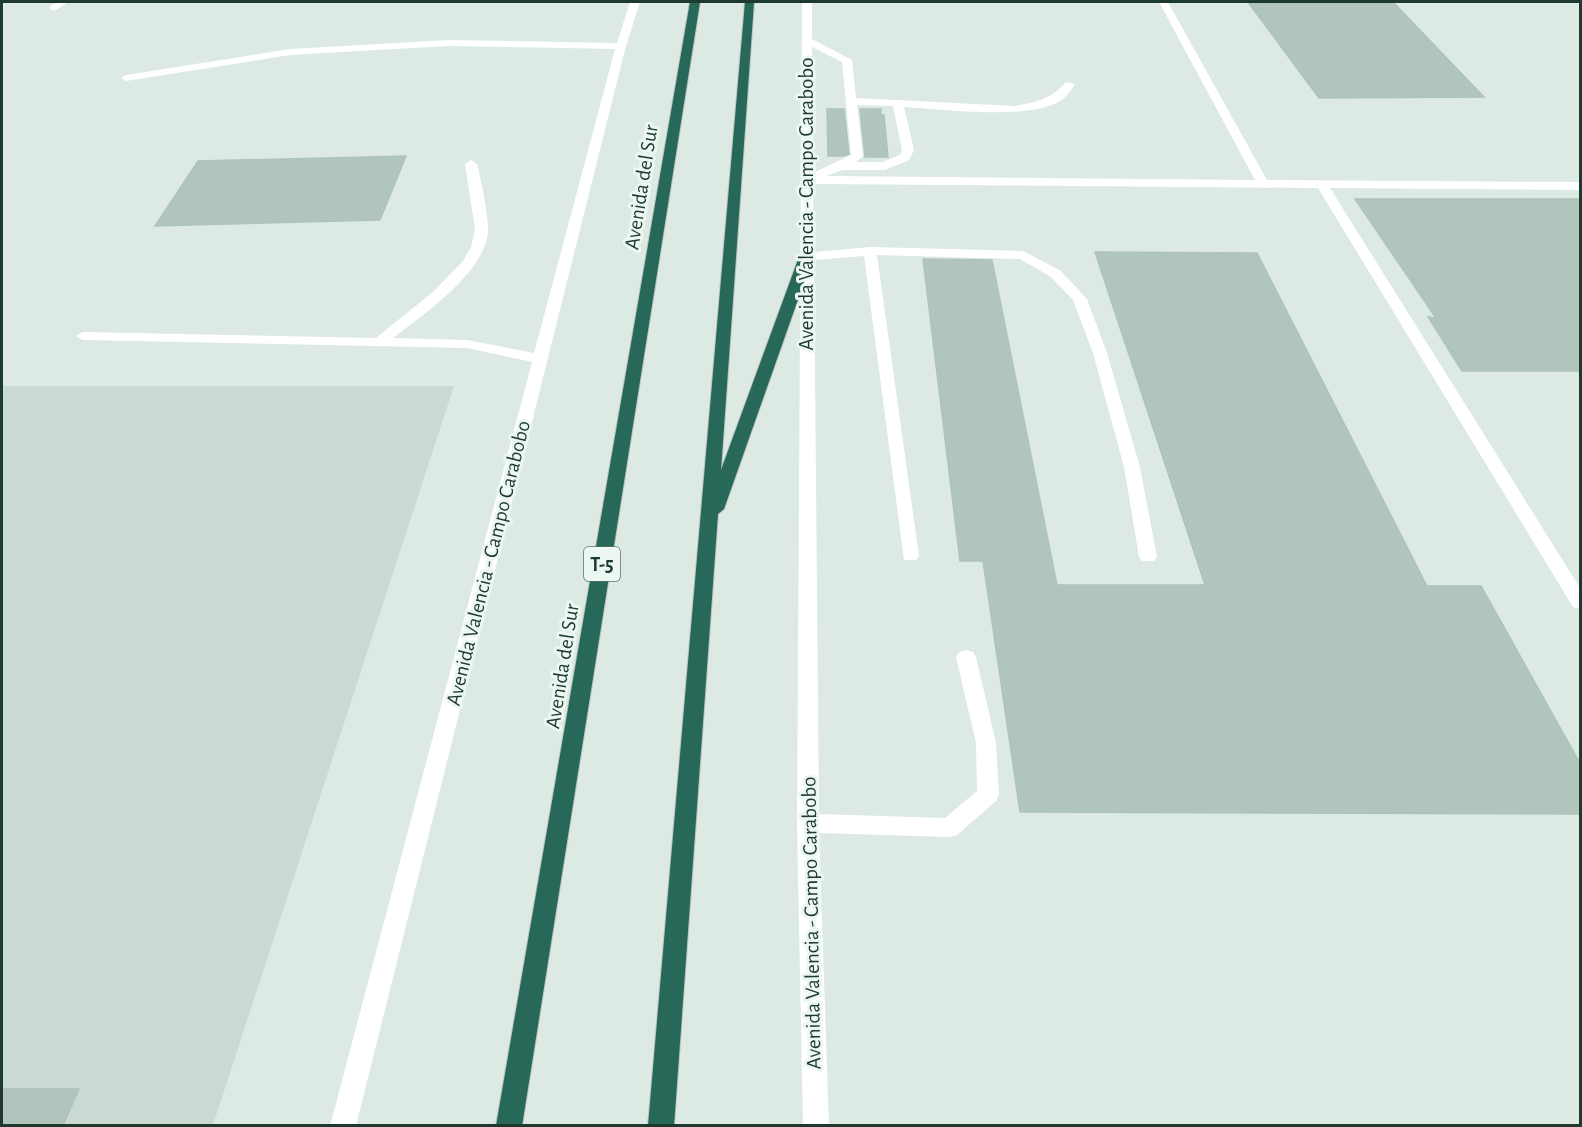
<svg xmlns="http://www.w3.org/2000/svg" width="1582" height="1127" font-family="'Alegreya Sans',sans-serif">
  <rect width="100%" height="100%" fill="#dceae3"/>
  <polygon fill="#cadad2" points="2,386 454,386 213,1125 2,1125"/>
  <g fill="#b1c5bc" stroke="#aec4ba" stroke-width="1.5">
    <polygon points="1248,2 1393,2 1484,97 1319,98"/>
    <polygon points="827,109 844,109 849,154 843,156 828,156"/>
    <polygon points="860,109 881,109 881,115 884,115 888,157 865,157"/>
    <polygon points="406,156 380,220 155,226 198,161"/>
    <polygon points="1355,199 1581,199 1581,371 1462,371 1428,317 1436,318"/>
    <polygon points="1095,252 1257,253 1427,586 1481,586 1581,765 1581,814 1020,812 983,561 960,561 923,259 992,260 1057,585 1205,585"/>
    <polygon points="2,1089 79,1089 63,1125 2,1125"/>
  </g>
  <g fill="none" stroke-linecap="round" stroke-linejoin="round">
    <defs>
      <g id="highway">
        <polygon points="690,2 700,2 522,1126 496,1126"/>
        <polygon points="745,2 754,2 721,470 799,257 806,253 813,257 724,509 718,514 674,1126 648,1126"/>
      </g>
    </defs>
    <use href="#highway" stroke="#bbc4c1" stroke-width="2"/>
    <g fill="#fff" fill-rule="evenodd">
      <polygon points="57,2 68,2 56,10 50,10 50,6"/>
      <path d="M630 2H640L626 46 356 1126H330L532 362 467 348 83 340 76 336 83 332 376 338 434 291 463 261 471 247 475 229 465 164 471 160 477 164C481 178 489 219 488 233 483 274 424 314 393 338L467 340 534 353 615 49 448 46 290 55 126 81 121 78 126 75 290 49 448 40 617 43Z"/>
      <path d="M802 2H812V39L852 60 856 98 1015 106C1037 102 1051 99 1066 82L1075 84C1072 89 1068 95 1064 98 1037 122 941 109 904 107L914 150 909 160 885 170H843L826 176 1255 180 1159 2H1168L1267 180 1580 182V190L1330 188 1580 588V609L1573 607 1318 188 813 184 814 252 870 247 1023 251 1061 271 1087 299 1107 353 1140 467 1157 557 1154 561H1142L1139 557 1124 467 1093 353 1073 300 1051 277 1020 259 877 255 919 556 916 560H904L864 256 814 260 819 814 945 818 977 791 976 743 956 657 959 652 966 650 973 652 976 657 996 743 999 795 996 801 957 835 949 837 819 833 829 1126H803L797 823ZM812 47 842 62 851 155 813 173ZM857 105 893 106 902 150 900 155 883 162H856L863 156Z"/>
    </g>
    <use href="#highway" fill="#276858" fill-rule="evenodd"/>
  </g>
  <g text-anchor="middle" stroke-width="6" stroke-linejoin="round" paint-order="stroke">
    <rect fill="#ecf7f1" stroke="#5b736b" stroke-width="1.5" x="584" y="547" width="36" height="34" rx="4.5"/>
    <g font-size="20" font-weight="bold" fill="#1d3a31">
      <text x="602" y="571">T-5</text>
    </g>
    <g font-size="21" fill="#1d3a31" stroke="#ecf7f1">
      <text transform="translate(641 187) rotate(-81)" y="7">Avenida del Sur</text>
      <text transform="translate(806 204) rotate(-90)" y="7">Avenida Valencia - Campo Carabobo</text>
      <text transform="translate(488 563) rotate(-76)" y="7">Avenida Valencia - Campo Carabobo</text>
      <text transform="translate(562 666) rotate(-81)" y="7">Avenida del Sur</text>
      <text transform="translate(811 923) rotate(-91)" y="7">Avenida Valencia - Campo Carabobo</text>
    </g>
  </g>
  <rect width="1582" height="1127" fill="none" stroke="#1d3a31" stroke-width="6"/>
</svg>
